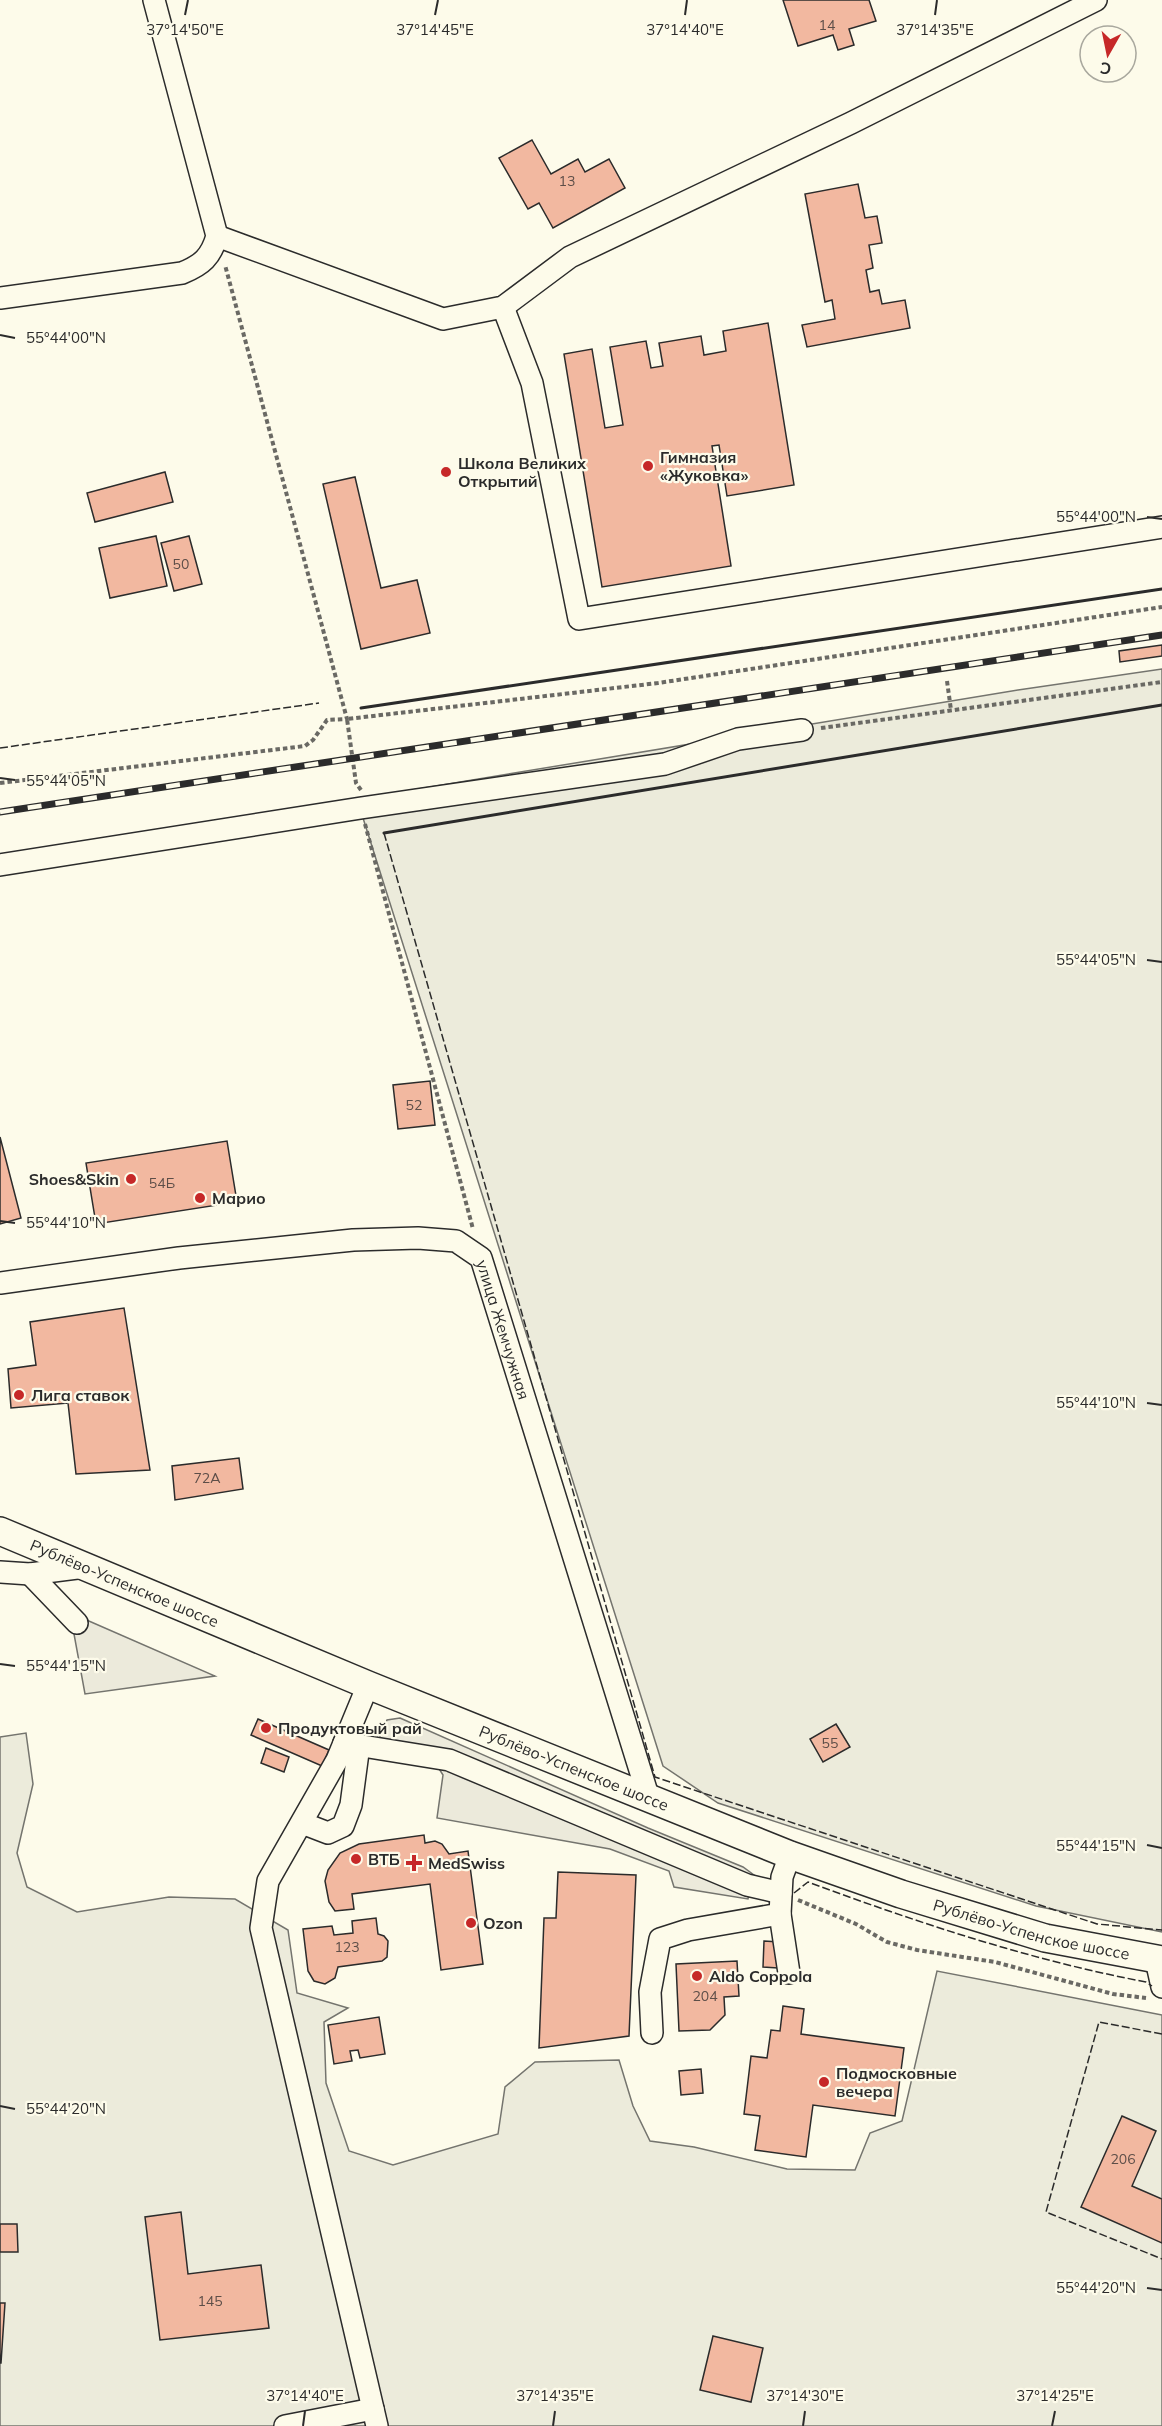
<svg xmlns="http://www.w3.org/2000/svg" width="1162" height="2426" font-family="Mulish,sans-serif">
  <rect width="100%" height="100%" fill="#fdfbea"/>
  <g fill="#ecebdb" stroke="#74746e" stroke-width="1.5">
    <polygon points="1162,669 1162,1932 1036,1906 718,1803 663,1766 357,799 1018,690"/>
    <polygon points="26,1733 33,1784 17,1853 27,1887 77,1912 169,1897 235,1899 288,1930 297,1993 348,2008 324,2022 326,2083 349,2151 393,2165 498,2134 505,2087 535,2062 619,2060 633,2106 650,2141 694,2147 787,2169 855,2170 870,2133 902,2121 937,1971 1162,2015 1162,2426 0,2426 0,1737"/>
  </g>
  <g fill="#eceadb" stroke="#74746e" stroke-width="1.5">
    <polygon points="82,1618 215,1676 85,1694 74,1634"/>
    <polygon points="400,1718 648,1828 743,1867 754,1875 748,1899 674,1887 669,1871 610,1849 437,1818 443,1775 438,1767 378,1741 387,1720"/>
  </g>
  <g fill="#f2b8a0" stroke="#2b2b2b" stroke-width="1.5">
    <polygon points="783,0 869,0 876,21 849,29 854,45 838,50 833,35 798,46"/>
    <polygon points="532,140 551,174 578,159 585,172 609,159 625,188 553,228 539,203 528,209 499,158"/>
    <polygon points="858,184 865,218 877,216 882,243 869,245 873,268 866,270 870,292 879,290 882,304 905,300 910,328 807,347 802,325 835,319 832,300 825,302 805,194"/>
    <polygon points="768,323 794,485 727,496 719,445 712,446 731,566 602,587 564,354 592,349 605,428 623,425 610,347 646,341 651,368 663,366 659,343 701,336 704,355 726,351 723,331"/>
    <polygon points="165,472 173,502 95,522 87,493"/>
    <polygon points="355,477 381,588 417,580 430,633 361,649 323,484"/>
    <polygon points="156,536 167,586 110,598 99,548"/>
    <polygon points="189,536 202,584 174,591 161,543"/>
    <polygon points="1162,645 1162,656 1120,662 1119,651"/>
    <polygon points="430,1081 435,1125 398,1129 393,1085"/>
    <polygon points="0,1137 21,1218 0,1224"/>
    <polygon points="227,1141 237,1202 96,1224 86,1163"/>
    <polygon points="124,1308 150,1470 76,1474 68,1403 11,1408 8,1369 36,1365 30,1322"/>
    <polygon points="239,1458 243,1489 175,1500 172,1466"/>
    <polygon points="258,1719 329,1750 322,1766 251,1735"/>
    <polygon points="836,1724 850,1747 823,1762 810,1739"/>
    <polygon points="266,1748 289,1757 284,1772 261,1763"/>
    <polygon points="424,1835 425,1843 435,1841 442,1844 449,1854 468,1851 483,1964 441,1970 430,1884 352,1894 354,1909 335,1911 329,1902 325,1881 328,1870 340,1853 359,1844"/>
    <polygon points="558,1872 636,1875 629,2036 539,2048 544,1918 556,1918"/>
    <polygon points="376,1918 378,1934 384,1936 388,1941 387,1957 382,1961 338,1967 335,1978 325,1984 314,1981 308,1971 303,1929 332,1926 334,1935 353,1933 352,1921"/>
    <polygon points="764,1941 779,1942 778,1968 763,1967"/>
    <polygon points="737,1961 739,1996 724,1997 725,2015 710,2030 679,2031 676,1964"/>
    <polygon points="783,2006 804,2009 801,2034 904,2048 895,2116 813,2105 806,2157 755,2150 760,2116 744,2114 751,2056 767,2058 771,2030 780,2031"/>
    <polygon points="379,2017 385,2054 360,2058 358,2050 350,2051 352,2061 334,2064 328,2025"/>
    <polygon points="701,2069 703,2093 681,2095 679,2071"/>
    <polygon points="1122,2116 1156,2131 1132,2186 1162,2199 1162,2243 1081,2207"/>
    <polygon points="181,2212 188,2274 261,2265 269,2328 160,2340 145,2217"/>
    <polygon points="0,2224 17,2224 18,2252 0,2252"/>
    <polygon points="0,2303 5,2303 1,2363 0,2363"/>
    <polygon points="713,2336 763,2348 751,2402 700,2390"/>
  </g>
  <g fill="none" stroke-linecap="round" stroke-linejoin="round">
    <defs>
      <g id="minor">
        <polyline points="217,236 443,319 503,307 570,257 851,123 1096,0"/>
        <path d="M0 298 182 273C202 265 211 257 217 236L154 0"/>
        <polyline points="503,307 532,383 579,619 1162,527"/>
        <polyline points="0,865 361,808 665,764 738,739 802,730"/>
        <path id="s1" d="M0 1283 179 1258 353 1240 418 1238 456 1241 481 1258 649 1799"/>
        <polyline points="0,1572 30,1574 85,1567"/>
        <polyline points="30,1574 77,1623"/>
        <polyline points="368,1685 337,1760 268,1881 261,1928 377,2426"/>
        <polyline points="344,1743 449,1760 747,1885 781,1893"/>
        <polyline points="302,1823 328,1833 343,1826 351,1805 359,1745"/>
        <polyline points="780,1914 789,1973"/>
        <polyline points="1156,1960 1162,1987"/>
        <polyline points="652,2033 650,1992 660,1939 688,1930 780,1914 782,1877 790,1855"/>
        <polyline points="285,2426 373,2409"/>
      </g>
      <g id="major">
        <path id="s2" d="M0 1531 368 1685 790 1855 901 1894 1045 1938 1162 1960"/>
      </g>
    </defs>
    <use href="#minor" stroke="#2b2b2b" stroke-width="24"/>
    <use href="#major" stroke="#2b2b2b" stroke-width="30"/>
    <g stroke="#6a6964" stroke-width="4" stroke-dasharray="4.5 3" stroke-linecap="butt">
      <polyline points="947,681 951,710"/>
      <polyline points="821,728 1162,682"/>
      <polyline points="0,783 305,746 313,740 327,720 347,719 225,265"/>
      <polyline points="361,790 356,783 347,719 658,683 1162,607"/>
      <polyline points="365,824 473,1229"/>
      <polyline points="798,1900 856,1924 887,1942 917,1950 995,1962 1113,1994 1146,1998"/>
    </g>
    <use href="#minor" stroke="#fdfbea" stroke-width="21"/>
    <use href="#major" stroke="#fdfbea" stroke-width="27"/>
    <defs>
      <polyline id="rail" points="0,812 1162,635"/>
    </defs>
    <use href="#rail" stroke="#2b2b2b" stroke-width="7"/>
    <use href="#rail" stroke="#fdfbea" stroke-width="4.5" stroke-dasharray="14" stroke-linecap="butt"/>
    <g stroke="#2b2b2b" stroke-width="1.5" stroke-dasharray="8 3" stroke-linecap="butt">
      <polyline points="0,748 319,703"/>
      <polyline points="384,833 655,1777 1097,1924 1162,1930"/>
      <path d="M794 1893 808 1882C919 1923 1030 1960 1146 1982L1152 1986"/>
      <polyline points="1162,2034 1099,2022 1046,2212 1162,2259"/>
    </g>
    <g stroke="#2b2b2b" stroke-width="3">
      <polyline points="361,708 1162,589"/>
      <polyline points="384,833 1162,705"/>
    </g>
  </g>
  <path fill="none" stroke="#2b2b2b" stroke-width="2" d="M185 15 188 0M435 15 438 0M685 15 687 0M935 15 937 0M0 335 15 338M1147 517 1162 519M0 778 15 780M1147 960 1162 962M0 1221 15 1223M1147 1403 1162 1405M0 1664 15 1666M1147 1845 1162 1848M0 2106 15 2109M1147 2288 1162 2290M303 2426 305 2411M553 2426 555 2411M803 2426 805 2411M1052 2426 1055 2411"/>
  <g fill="#c62828" stroke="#fdfbea" stroke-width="2">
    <circle cx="648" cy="466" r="6"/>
    <circle cx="446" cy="472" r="6"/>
    <circle cx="131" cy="1179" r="6"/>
    <circle cx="200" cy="1198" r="6"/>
    <circle cx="19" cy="1395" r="6"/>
    <circle cx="266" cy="1728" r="6"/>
    <circle cx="356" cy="1859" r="6"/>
    <path d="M411 1854h6v6h6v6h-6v6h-6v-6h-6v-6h6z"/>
    <circle cx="471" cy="1923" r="6"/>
    <circle cx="697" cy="1976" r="6"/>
    <circle cx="824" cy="2082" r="6"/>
  </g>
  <g text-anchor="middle" stroke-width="4.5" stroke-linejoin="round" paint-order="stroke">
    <g font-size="14" fill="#5d4e48">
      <text x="827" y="30">14</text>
      <text x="567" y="186">13</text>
      <text x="181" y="569">50</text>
      <text x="414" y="1110">52</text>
      <text x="162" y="1188">54Б</text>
      <text x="207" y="1483">72А</text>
      <text x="830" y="1748">55</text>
      <text x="347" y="1952">123</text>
      <text x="705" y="2001">204</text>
      <text x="1123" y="2164">206</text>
      <text x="210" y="2306">145</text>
    </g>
    <g font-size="16" font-weight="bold" fill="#2b2b2b" stroke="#fdfbea" text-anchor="start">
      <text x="660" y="463">Гимназия<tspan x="660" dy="18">«Жуковка»</tspan></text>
      <text x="458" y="469">Школа Великих<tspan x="458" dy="18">Открытий</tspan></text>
      <text x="119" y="1185" text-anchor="end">Shoes&amp;Skin</text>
      <text x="212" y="1204">Марио</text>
      <text x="31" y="1401">Лига ставок</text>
      <text x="278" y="1734">Продуктовый рай</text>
      <text x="368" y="1865">ВТБ</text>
      <text x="428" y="1869">MedSwiss</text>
      <text x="483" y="1929">Ozon</text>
      <text x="709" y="1982">Aldo Coppola</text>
      <text x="836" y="2079">Подмосковные<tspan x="836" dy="18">вечера</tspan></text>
    </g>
    <g font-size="16" fill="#2b2b2b" stroke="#fdfbea">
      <text dy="6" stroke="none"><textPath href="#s1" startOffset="564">улица Жемчужная</textPath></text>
      <text dy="6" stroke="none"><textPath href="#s2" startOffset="135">Рублёво-Успенское шоссе</textPath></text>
      <text dy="6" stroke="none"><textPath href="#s2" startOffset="621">Рублёво-Успенское шоссе</textPath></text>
      <text dy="6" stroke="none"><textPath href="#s2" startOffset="1107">Рублёво-Успенское шоссе</textPath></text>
    </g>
  </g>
  <g font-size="15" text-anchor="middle" fill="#2b2b2b" stroke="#fdfbea" stroke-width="4.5" stroke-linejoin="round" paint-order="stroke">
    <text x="185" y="35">37°14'50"E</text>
    <text x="435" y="35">37°14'45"E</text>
    <text x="685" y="35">37°14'40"E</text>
    <text x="935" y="35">37°14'35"E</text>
    <text x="66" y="343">55°44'00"N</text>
    <text x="1096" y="522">55°44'00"N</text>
    <text x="66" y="786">55°44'05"N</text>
    <text x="1096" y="965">55°44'05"N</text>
    <text x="66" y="1228">55°44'10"N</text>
    <text x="1096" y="1408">55°44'10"N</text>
    <text x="66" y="1671">55°44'15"N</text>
    <text x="1096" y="1851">55°44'15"N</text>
    <text x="66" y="2114">55°44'20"N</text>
    <text x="1096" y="2293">55°44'20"N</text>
    <text x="305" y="2401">37°14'40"E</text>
    <text x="555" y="2401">37°14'35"E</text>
    <text x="805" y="2401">37°14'30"E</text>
    <text x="1055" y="2401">37°14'25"E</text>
  </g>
  <g transform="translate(1108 54) rotate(189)"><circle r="28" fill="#fdfbea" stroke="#a9a89e" stroke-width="1.5"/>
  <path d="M0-4.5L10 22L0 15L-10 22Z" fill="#c62828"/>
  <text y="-9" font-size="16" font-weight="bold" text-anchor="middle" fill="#2b2b2b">С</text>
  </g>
</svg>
